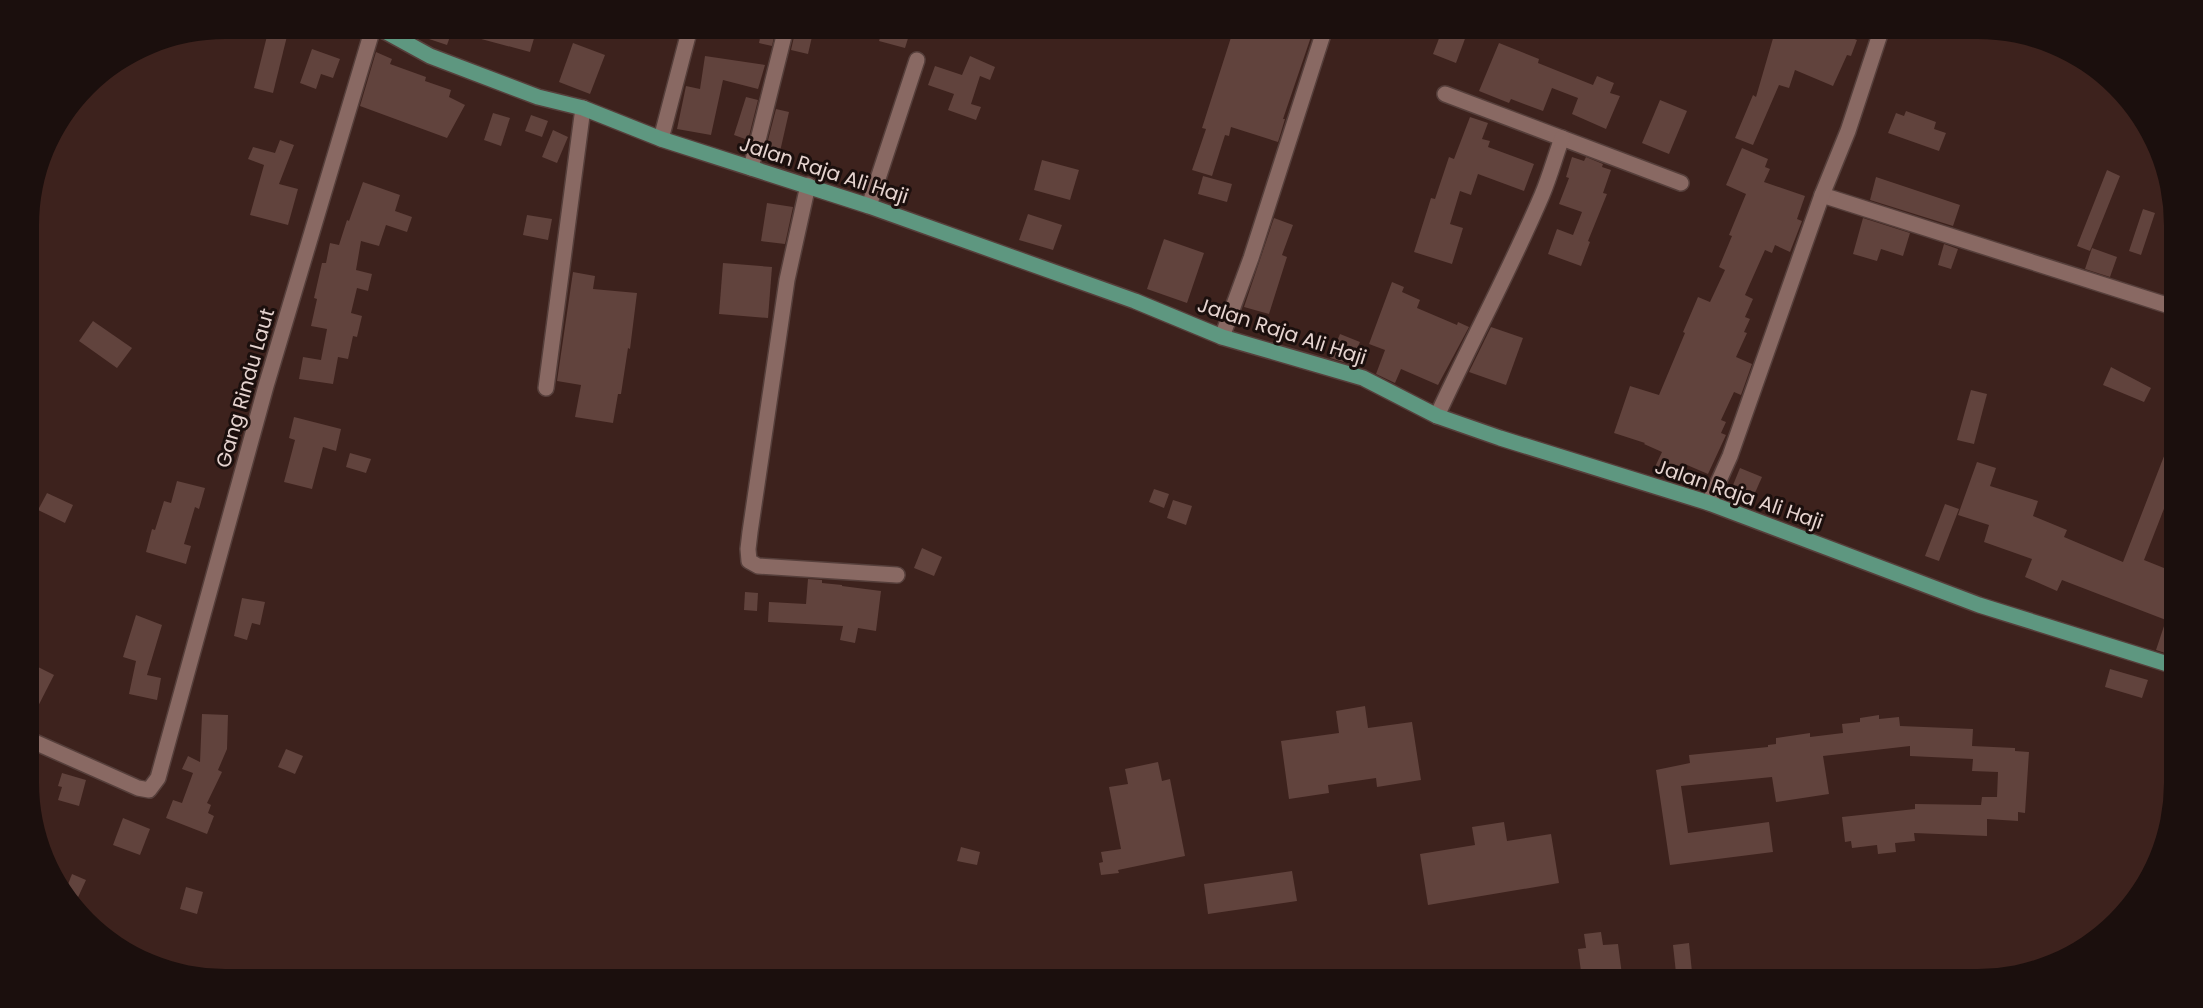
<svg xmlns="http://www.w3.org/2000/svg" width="2203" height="1008" font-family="Poppins,sans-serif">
  <rect width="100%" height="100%" fill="#3d221d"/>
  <g fill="#61433d">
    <polygon points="269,28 289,28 273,93 254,88"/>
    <polygon points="405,28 453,28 447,45 405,31"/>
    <polygon points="459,28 537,28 530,52 459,33"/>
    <polygon points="762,28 776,28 772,46 759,43"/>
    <polygon points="796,28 814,28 808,54 791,50"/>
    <polygon points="883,28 897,28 910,32 905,48 879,41"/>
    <polygon points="1234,28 1314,28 1283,119 1285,119 1278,142 1231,127 1229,136 1225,135 1212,176 1192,170 1206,129 1202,128"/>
    <polygon points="1443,28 1466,36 1456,63 1433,54"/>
    <polygon points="1776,28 1842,28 1849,31 1847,36 1857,40 1851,56 1847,55 1833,86 1795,70 1789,88 1779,85 1753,145 1735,138 1753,95 1756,97"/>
    <polygon points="573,43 605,55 590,94 559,82"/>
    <polygon points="1499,43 1539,59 1538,63 1593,85 1597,76 1614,83 1610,93 1620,96 1606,129 1572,114 1578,98 1552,88 1543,111 1511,99 1509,103 1479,91"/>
    <polygon points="312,49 340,59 333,78 321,74 316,89 300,83"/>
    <polygon points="376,52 392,59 390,64 426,77 425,81 451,90 449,97 465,105 447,138 360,106"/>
    <polygon points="705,56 765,65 758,89 723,80 711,135 677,129 686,86 700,89"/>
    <polygon points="970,56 995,67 990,80 980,76 971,104 981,107 976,120 948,110 954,94 928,85 935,66 962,75"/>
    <polygon points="746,97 758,100 748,140 734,135"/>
    <polygon points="1660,100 1687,111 1669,154 1642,143"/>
    <polygon points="776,109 789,112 779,156 765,152"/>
    <polygon points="1906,111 1936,122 1934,129 1946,133 1939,151 1888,133 1896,113 1904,116"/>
    <polygon points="493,113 510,118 501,146 484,140"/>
    <polygon points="531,115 548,121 542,137 525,131"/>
    <polygon points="1470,117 1488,123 1482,139 1490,141 1488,147 1534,164 1524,191 1478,174 1471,195 1460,191 1450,224 1463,228 1452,264 1414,252 1431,198 1435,199 1449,157 1454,159"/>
    <polygon points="553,130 568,137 557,163 542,157"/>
    <polygon points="280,140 294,145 279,184 298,189 288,225 250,215 264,165 248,159 253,147 275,153"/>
    <polygon points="1742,148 1768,159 1765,167 1770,169 1764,182 1805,196 1797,219 1802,221 1790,252 1775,245 1772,253 1765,250 1745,295 1753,299 1745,317 1750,319 1744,332 1747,333 1736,357 1752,364 1741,395 1734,392 1721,420 1726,422 1721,433 1726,435 1708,474 1687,465 1681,479 1655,467 1662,452 1644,444 1645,443 1614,433 1630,386 1659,395 1685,333 1683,332 1698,297 1710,302 1725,270 1719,267 1732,236 1729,235 1746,194 1726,185"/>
    <polygon points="1572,157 1584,161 1586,157 1603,164 1602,167 1611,170 1603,193 1607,194 1588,241 1590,242 1581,266 1548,254 1557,229 1573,235 1582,212 1559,204 1569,178 1566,177"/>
    <polygon points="1042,160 1079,170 1070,200 1034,190"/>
    <polygon points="2107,170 2120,176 2090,251 2077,246"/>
    <polygon points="1203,176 1232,184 1227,202 1198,194"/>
    <polygon points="1876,177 1960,205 1953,226 1870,200"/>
    <polygon points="363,182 400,195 395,211 412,217 407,232 386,225 379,246 361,241 356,270 372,274 368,291 357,288 351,313 362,316 357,337 353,336 348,359 338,357 333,384 299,379 303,357 321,360 327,329 311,326 317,299 314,298 322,263 326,263 330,243 339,245 347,220 349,221"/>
    <polygon points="767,203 793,207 785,244 761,241"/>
    <polygon points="2143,209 2155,213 2141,255 2129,251"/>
    <polygon points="1028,214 1062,225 1053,250 1019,240"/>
    <polygon points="527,215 552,219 548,240 523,235"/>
    <polygon points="1274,218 1293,225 1282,255 1287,257 1269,314 1244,307"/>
    <polygon points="1863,218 1910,233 1903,256 1881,249 1877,261 1853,254"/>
    <polygon points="1164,239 1204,253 1187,303 1147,289"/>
    <polygon points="1944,244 1958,249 1951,269 1938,265"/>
    <polygon points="2092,248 2117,257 2110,277 2085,269"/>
    <polygon points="723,263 772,267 768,318 719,314"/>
    <polygon points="573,272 595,276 593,289 637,293 630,349 628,348 621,394 618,394 613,423 575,417 581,385 557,381"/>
    <polygon points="1392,282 1404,287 1402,292 1420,300 1417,308 1457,325 1458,322 1469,327 1438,385 1401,369 1395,383 1376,374 1385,350 1369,344"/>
    <polygon points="93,321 132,348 117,368 79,341"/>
    <polygon points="1491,327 1523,338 1506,385 1469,372"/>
    <polygon points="1340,334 1360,342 1350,364 1330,358"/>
    <polygon points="2111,367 2151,388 2144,402 2103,385"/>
    <polygon points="1971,390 1987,394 1974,444 1957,440"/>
    <polygon points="294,417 341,429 336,451 323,447 312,489 284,482 295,440 289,438"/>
    <polygon points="2173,433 2174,483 2144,560 2174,572 2174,656 2156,650 2166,620 2062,580 2057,591 2025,577 2032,559 1984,542 1989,525 1958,515 1977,462 1996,468 1990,486 2038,501 2033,516 2067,530 2064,537 2123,562"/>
    <polygon points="350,453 371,459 366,473 346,467"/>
    <polygon points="1740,468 1762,477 1750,504 1729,495"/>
    <polygon points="177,481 205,488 199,509 195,507 184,544 191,546 186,564 146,552 152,529 155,530 164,501 171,503"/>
    <polygon points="1154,489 1169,494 1164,508 1149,502"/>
    <polygon points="47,493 73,505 65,523 38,510"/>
    <polygon points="1173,500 1192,506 1186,525 1167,518"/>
    <polygon points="1945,504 1959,509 1939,561 1925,556"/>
    <polygon points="922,548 942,557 934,576 914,568"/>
    <polygon points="808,579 822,580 822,583 842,585 842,586 881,591 876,631 858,628 855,643 840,640 843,626 768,622 769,602 806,604"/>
    <polygon points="745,592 758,593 757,611 744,610"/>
    <polygon points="242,598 265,602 260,625 252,623 247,640 234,636"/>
    <polygon points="136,615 162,625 147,675 161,678 157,700 129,694 136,661 123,657"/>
    <polygon points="30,663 54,675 30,722"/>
    <polygon points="2110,669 2148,680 2142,698 2105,687"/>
    <polygon points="1365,706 1368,728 1412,722 1421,780 1377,787 1376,778 1328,785 1329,793 1289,799 1281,741 1339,733 1336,711"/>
    <polygon points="202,714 228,715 227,749 218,770 222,772 207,803 211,805 208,813 214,816 207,834 166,818 173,800 182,803 193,773 182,769 188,756 200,762"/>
    <polygon points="1879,715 1879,719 1899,717 1900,726 1973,729 1972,746 2015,748 2015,751 2029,752 2025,813 2018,812 2018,821 1987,819 1987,836 1914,833 1915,841 1895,843 1896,852 1878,854 1877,845 1852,848 1851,841 1845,842 1842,817 1915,809 1915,804 1981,805 1982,797 1997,797 1998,772 1972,771 1973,759 1910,756 1910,746 1823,756 1829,794 1776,802 1772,777 1681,786 1688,833 1769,822 1773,852 1670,865 1656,770 1690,763 1689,755 1768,747 1768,745 1776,744 1776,738 1810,733 1810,737 1843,733 1842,724 1860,722 1860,718"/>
    <polygon points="286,749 303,756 295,774 278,767"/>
    <polygon points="1158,762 1162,781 1170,779 1185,856 1118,870 1119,873 1101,875 1099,863 1103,862 1101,852 1121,849 1109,787 1128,784 1125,769"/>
    <polygon points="62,773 86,780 79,806 58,800 62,787 58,786"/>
    <polygon points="123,818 150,829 140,855 113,845"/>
    <polygon points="1504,822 1507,841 1551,834 1559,883 1428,905 1420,854 1475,845 1472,827"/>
    <polygon points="961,847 980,852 977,865 957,861"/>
    <polygon points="1292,871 1297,901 1208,914 1204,884"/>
    <polygon points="72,874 86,880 74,906 69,903 65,892"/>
    <polygon points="186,887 203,892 197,914 180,909"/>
    <polygon points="1601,932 1603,945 1618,944 1622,975 1582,979 1578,949 1586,948 1584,934"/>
    <polygon points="1689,943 1692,972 1676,973 1673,945"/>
  </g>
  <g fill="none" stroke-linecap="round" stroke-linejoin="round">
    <defs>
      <g id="minor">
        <polyline points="1445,94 1681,183"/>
        <polyline points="661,139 690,28"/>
        <polyline points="751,168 786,28"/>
        <polyline points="808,185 787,280 750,532 748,549 749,561 758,566 897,575"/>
        <polyline points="1822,195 2173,307"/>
        <polyline points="869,206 917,60"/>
        <polyline points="1222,337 1251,258 1325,28"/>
        <polyline points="546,388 583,108"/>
        <path d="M1437 416C1471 342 1510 270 1542 195 1550 176 1555 157 1562 138"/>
        <polyline points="1709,503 1730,456 1822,195 1848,131 1882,28"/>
        <polyline points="30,740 138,788 149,790 158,778 266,386 373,28"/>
      </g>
      <polyline id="major" points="379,28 430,56 538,97 583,108 661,139 869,206 1135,301 1222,337 1363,378 1437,416 1500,438 1709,503 1979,605 2174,666"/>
    </defs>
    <use href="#minor" stroke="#563f3b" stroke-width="18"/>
    <use href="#major" stroke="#563f3b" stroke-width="18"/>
    <use href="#minor" stroke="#896963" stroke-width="15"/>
    <use href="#major" stroke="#5e9780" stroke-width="15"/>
  </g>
  <g text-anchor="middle" stroke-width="6" stroke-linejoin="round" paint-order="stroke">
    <g font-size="20" fill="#e6d4d0" stroke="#1b0f0d">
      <text transform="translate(824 170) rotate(18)" y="7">Jalan Raja Ali Haji</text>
      <text transform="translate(1282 331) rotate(18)" y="7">Jalan Raja Ali Haji</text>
      <text transform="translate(245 388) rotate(-74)" y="7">Gang Rindu Laut</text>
      <text transform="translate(1739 494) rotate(19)" y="7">Jalan Raja Ali Haji</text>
    </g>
  </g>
  <path d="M0 0H2203V1008H0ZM225 39H1978A186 186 0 0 1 2164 225V783A186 186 0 0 1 1978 969H225A186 186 0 0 1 39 783V225A186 186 0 0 1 225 39Z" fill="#1b0f0d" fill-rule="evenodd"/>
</svg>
